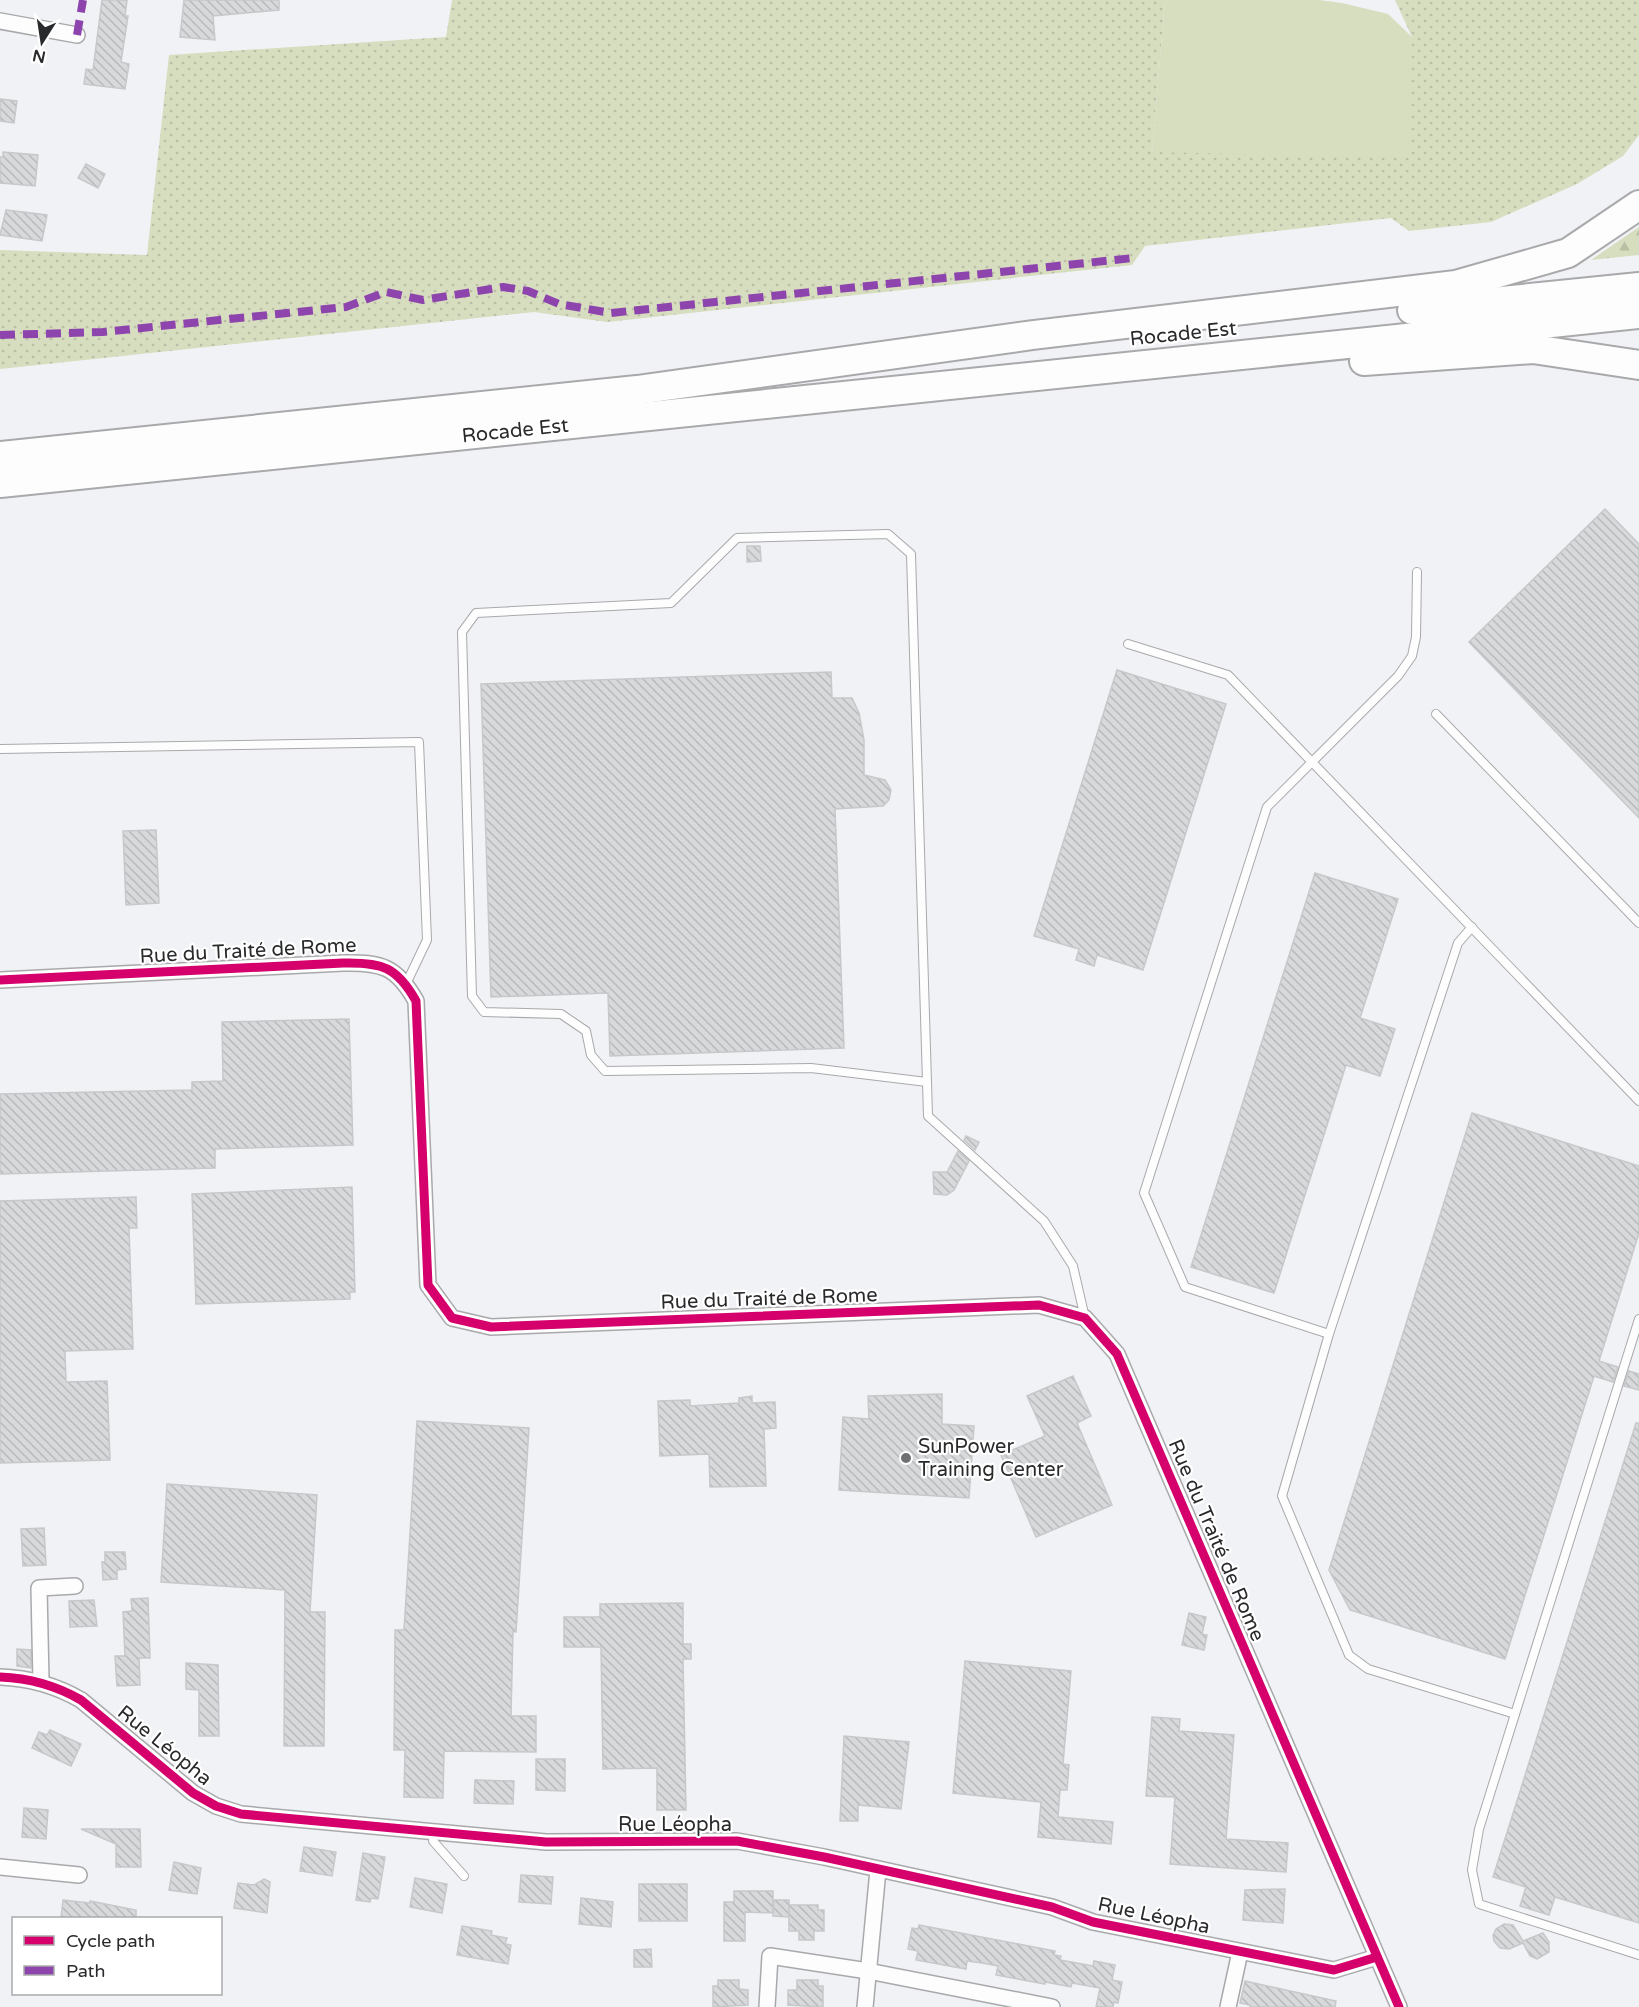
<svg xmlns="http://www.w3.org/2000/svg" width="1639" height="2007" font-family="'Varela Round',sans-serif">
  <defs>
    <pattern id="grass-dots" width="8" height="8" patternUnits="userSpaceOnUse" patternTransform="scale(1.5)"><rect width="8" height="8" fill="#d7ddbf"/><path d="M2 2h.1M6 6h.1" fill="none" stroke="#b9bea4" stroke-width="1.8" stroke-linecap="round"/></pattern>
    <pattern id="forest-firs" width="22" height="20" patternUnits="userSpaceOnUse" patternTransform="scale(1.5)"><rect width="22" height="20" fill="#d7ddbf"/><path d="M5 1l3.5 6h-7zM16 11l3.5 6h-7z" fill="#b9bea4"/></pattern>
    <pattern id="building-back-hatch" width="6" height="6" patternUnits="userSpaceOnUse" patternTransform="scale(1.5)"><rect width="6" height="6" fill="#d8d9db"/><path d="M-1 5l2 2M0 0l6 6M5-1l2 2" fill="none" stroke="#b9babc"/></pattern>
  </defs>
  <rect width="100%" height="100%" fill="#f1f2f5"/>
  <polygon fill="url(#grass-dots)" points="452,0 1165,0 1152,152 1412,37 1395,0 1639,0 1639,135 1623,156 1577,184 1491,222 1409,231 1391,218 1145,246 1132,265 607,322 534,312 0,369 0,250 147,255 169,55 446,37"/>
  <polygon fill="url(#forest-firs)" points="1639,227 1639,255 1591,260"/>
  <polygon fill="#d7ddbf" points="1165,0 1319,0 1342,3 1388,14 1412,37 1409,158 1152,152"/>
  <g fill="url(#building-back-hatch)" stroke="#c7c8ca" stroke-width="1.5">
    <polygon points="102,0 127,0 125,16 128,16 121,62 129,64 125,89 84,84 86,69 93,70"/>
    <polygon points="184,0 279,0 279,10 213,16 215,40 180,37"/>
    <polygon points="0,99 17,101 14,123 0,121"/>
    <polygon points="3,152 38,155 35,186 0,183 0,157 3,157"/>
    <polygon points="86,164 105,174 98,188 78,178"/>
    <polygon points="6,210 47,215 42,241 0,235"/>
    <polygon points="1605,509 1639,544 1639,818 1469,642"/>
    <polygon points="747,546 760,546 761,561 747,562"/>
    <polygon points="1117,670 1226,704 1143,970 1097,955 1094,966 1076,960 1079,949 1034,936"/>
    <polygon points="831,672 832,698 852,698 859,713 864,740 864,775 885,780 891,790 889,800 883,806 835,809 844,1048 610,1056 608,993 491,997 481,684"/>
    <polygon points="156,830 159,903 126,905 123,831"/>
    <polygon points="1315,873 1398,899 1360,1018 1395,1029 1380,1076 1346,1065 1274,1293 1191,1267"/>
    <polygon points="349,1019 353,1145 215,1149 215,1168 0,1174 0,1094 192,1090 192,1082 223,1081 222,1022"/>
    <polygon points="1472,1113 1639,1166 1639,1233 1599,1361 1618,1367 1613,1382 1594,1376 1505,1659 1350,1610 1329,1570"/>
    <polygon points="966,1136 979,1142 975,1150 964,1140"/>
    <polygon points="958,1151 969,1161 954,1190 947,1195 934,1194 933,1172 947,1172"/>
    <polygon points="352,1187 355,1292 350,1292 350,1299 196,1304 192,1194"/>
    <polygon points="136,1197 137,1228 129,1228 133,1349 65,1351 66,1382 107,1381 110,1460 0,1463 0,1201"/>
    <polygon points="1629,1371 1639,1374 1639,1390 1624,1386"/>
    <polygon points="1073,1376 1091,1416 1077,1423 1112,1505 1036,1537 1001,1455 1045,1436 1027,1396"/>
    <polygon points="942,1394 942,1424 974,1426 969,1498 839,1490 843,1417 869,1419 868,1396"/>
    <polygon points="752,1396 752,1403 775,1402 776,1428 764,1429 766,1486 710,1487 709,1454 660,1456 658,1401 690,1400 690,1406 739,1403 739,1398"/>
    <polygon points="417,1421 529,1428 516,1632 513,1631 511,1716 536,1716 536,1752 444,1751 443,1798 404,1797 405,1750 394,1750 395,1630 404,1630"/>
    <polygon points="1636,1423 1639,1423 1639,1923 1555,1897 1549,1915 1520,1906 1526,1887 1493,1877"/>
    <polygon points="167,1484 317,1495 310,1612 325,1612 324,1746 284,1746 285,1590 161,1582"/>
    <polygon points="44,1528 46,1565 23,1566 21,1529"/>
    <polygon points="105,1552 125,1552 126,1569 117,1570 117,1579 103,1580 102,1562 105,1562"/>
    <polygon points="148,1598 150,1658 139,1658 140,1685 117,1686 115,1656 125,1656 123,1612 132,1611 131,1599"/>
    <polygon points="94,1600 97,1626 70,1627 69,1601"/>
    <polygon points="683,1603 683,1644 691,1644 691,1659 683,1659 686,1810 657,1810 657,1768 603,1769 601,1647 564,1647 564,1617 600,1617 600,1604"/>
    <polygon points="1189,1613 1206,1617 1202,1634 1207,1635 1204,1650 1182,1645"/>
    <polygon points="17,1649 31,1650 31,1668 17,1666"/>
    <polygon points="965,1661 1071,1671 1063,1764 1069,1765 1067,1790 1060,1790 1058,1817 1113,1822 1111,1844 1038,1837 1041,1802 953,1793"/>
    <polygon points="186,1663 218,1665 219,1736 199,1736 199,1690 186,1689"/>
    <polygon points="1152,1717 1180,1719 1179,1731 1234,1735 1226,1839 1288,1843 1286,1872 1170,1864 1175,1797 1146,1796"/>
    <polygon points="50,1730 81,1744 71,1766 32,1748 39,1732 47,1735"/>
    <polygon points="844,1736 909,1742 901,1809 858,1805 858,1821 840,1821"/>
    <polygon points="536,1759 565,1759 565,1791 536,1790"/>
    <polygon points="475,1780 514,1781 513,1804 474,1803"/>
    <polygon points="24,1808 48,1810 46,1839 22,1837"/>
    <polygon points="81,1829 140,1829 141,1867 116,1867 116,1844"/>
    <polygon points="304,1847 336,1852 332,1876 300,1871"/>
    <polygon points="363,1853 385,1857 378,1899 371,1898 370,1902 356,1900"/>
    <polygon points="174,1862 201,1868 197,1894 169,1890"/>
    <polygon points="521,1875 553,1877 551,1904 519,1902"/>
    <polygon points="415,1878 447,1884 442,1913 410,1907"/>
    <polygon points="264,1879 270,1882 267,1913 234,1908 238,1883 254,1885"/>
    <rect x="639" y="1884" width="48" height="37"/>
    <polygon points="1285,1889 1283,1923 1243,1920 1245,1890"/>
    <polygon points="734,1891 773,1891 773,1913 745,1912 745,1941 724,1941 724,1902 734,1902"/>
    <polygon points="581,1898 613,1902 611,1927 579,1924"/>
    <polygon points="63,1900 90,1903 90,1901 136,1910 136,1918 61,1918"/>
    <polygon points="774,1900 789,1900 789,1917 773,1916"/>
    <polygon points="789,1905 818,1905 818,1910 824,1910 824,1931 814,1931 814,1940 799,1940 799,1931 789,1931"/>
    <polygon points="1504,1924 1513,1925 1523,1941 1543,1933 1549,1942 1549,1952 1537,1959 1530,1956 1523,1943 1509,1949 1500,1948 1494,1941 1493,1935 1496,1929"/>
    <polygon points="919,1925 1055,1951 1054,1955 1061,1956 1060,1960 1093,1966 1094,1961 1115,1965 1112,1980 1122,1982 1118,2003 1114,2002 1113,2007 1096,2007 1100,1988 1072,1983 1071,1987 1045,1982 1045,1984 996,1975 998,1966 982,1963 967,1961 966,1969 916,1960 918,1951 908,1949 912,1928 918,1929"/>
    <polygon points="462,1926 492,1931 491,1935 507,1938 505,1944 511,1945 508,1964 457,1955"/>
    <polygon points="651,1949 652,1967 634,1967 634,1950"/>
    <polygon points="718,1980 739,1980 739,1989 748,1990 748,2005 713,2007 713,1986 718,1986"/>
    <polygon points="797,1980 818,1980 818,1986 823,1986 823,2007 788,2005 788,1990 797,1990"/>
    <polygon points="1245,1981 1336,2001 1335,2007 1250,2007 1250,2005 1240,2003"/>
  </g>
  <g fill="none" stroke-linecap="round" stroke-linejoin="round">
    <defs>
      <g id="lane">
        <polyline points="1128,644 1228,675 1639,1101"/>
        <polyline points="1436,714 1639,923"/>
        <polyline points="0,749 419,742 427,940 406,984"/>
        <polyline points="1472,927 1458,943 1329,1334 1282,1496 1349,1655 1368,1669 1515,1714"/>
        <polyline points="927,1082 811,1068 605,1071 591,1055 586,1031 561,1014 484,1012 472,996 462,632 476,613 671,603 737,538 888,534 911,554 927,1082 928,1116 1044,1221 1073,1266 1085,1318"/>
        <polyline points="1639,1319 1479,1829 1472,1870 1479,1904 1639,1955"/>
        <polyline points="1329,1334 1185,1287 1144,1193 1267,807 1398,676 1412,656 1416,637 1417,572"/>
        <polyline points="434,1831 433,1841 464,1876"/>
      </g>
      <g id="street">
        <polyline points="0,21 77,35"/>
        <path d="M0 980 343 963C382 962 397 967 416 1001L428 1285 452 1318 491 1327 1039 1305 1085 1318 1117 1354 1399 2007"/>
        <path d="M0 1677C30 1678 55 1685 81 1700L193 1793 216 1806 241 1814 546 1842 737 1841 824 1857 1052 1907 1093 1922 1334 1970 1377 1957"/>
        <polyline points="41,1682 39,1588 75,1586"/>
        <polyline points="0,1867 79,1875"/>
        <polyline points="767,2007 770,1956 868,1971 1052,2007"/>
        <polyline points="865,2007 878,1870"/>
        <polyline points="1228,2007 1240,1952"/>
      </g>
      <g id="highway">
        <polyline points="1412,310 1639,287"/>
        <polyline points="1364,361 1533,349 1639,365"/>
        <polyline points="0,456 637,390 1033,335 1456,285 1568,253 1639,205"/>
        <polyline points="0,483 1639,314"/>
      </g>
    </defs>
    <use href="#lane" stroke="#a9a9ac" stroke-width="10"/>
    <use href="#street" stroke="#a9a9ac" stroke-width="18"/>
    <use href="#highway" stroke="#a9a9ac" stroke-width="32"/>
    <use href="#lane" stroke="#fdfdfe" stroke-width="8"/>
    <use href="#street" stroke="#fdfdfe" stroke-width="15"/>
    <use href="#highway" stroke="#fdfdfe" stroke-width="28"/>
    <g stroke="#8e44ad" stroke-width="8" stroke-dasharray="15 8" stroke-linecap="butt">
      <polyline points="77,35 83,0"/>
      <polyline points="0,335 103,332 346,307 386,292 423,300 503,287 528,291 559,304 611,313 1133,258"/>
    </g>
    <defs>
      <g id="cycleway">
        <path d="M0 980 343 963C382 962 397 967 416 1001L428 1285 452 1318 491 1327 1039 1305 1085 1318 1117 1354 1399 2007"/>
        <path d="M0 1677C30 1678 55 1685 81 1700L193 1793 216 1806 241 1814 546 1842 737 1841 824 1857 1052 1907 1093 1922 1334 1970 1377 1957"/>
      </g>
    </defs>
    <use href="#cycleway" stroke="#fff" stroke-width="13"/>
    <use href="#cycleway" stroke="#d6006c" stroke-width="9"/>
  </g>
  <circle fill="#6f7072" stroke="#fff" stroke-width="2" cx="906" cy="1458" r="6"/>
  <g text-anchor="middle" stroke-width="4.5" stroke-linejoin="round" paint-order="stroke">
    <g font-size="20" fill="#292a2c" stroke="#fff">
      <text transform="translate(1183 333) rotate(-6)" y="7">Rocade Est</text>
      <text transform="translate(515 430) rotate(-6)" y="7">Rocade Est</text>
      <text transform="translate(248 950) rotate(-3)" y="7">Rue du Traité de Rome</text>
      <text transform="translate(769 1298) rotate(-2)" y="7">Rue du Traité de Rome</text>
      <text transform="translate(1217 1540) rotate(67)" y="7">Rue du Traité de Rome</text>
      <text transform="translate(165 1745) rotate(39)" y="7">Rue Léopha</text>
      <text x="675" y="1831">Rue Léopha</text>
      <text transform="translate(1154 1915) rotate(12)" y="7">Rue Léopha</text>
    </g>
    <g font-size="20" fill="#292a2c" stroke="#fff" text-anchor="start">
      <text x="918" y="1453">SunPower<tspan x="918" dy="23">Training Center</tspan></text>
    </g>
  </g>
  <rect x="12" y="1917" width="210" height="78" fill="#ffffff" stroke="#a9aaab" stroke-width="1.5"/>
  <rect x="24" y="1936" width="30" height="9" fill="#d6006c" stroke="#a9aaab" stroke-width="1.5"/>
  <text x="66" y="1947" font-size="18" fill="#292a2c">Cycle path</text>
  <rect x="24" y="1966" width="30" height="9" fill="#8e44ad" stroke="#a9aaab" stroke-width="1.5"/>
  <text x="66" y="1977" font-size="18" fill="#292a2c">Path</text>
  <g transform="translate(42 42) rotate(192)" stroke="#ffffff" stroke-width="4.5" paint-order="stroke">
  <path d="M0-4.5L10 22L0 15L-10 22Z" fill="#292a2c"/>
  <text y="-9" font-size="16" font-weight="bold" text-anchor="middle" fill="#292a2c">N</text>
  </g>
</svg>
